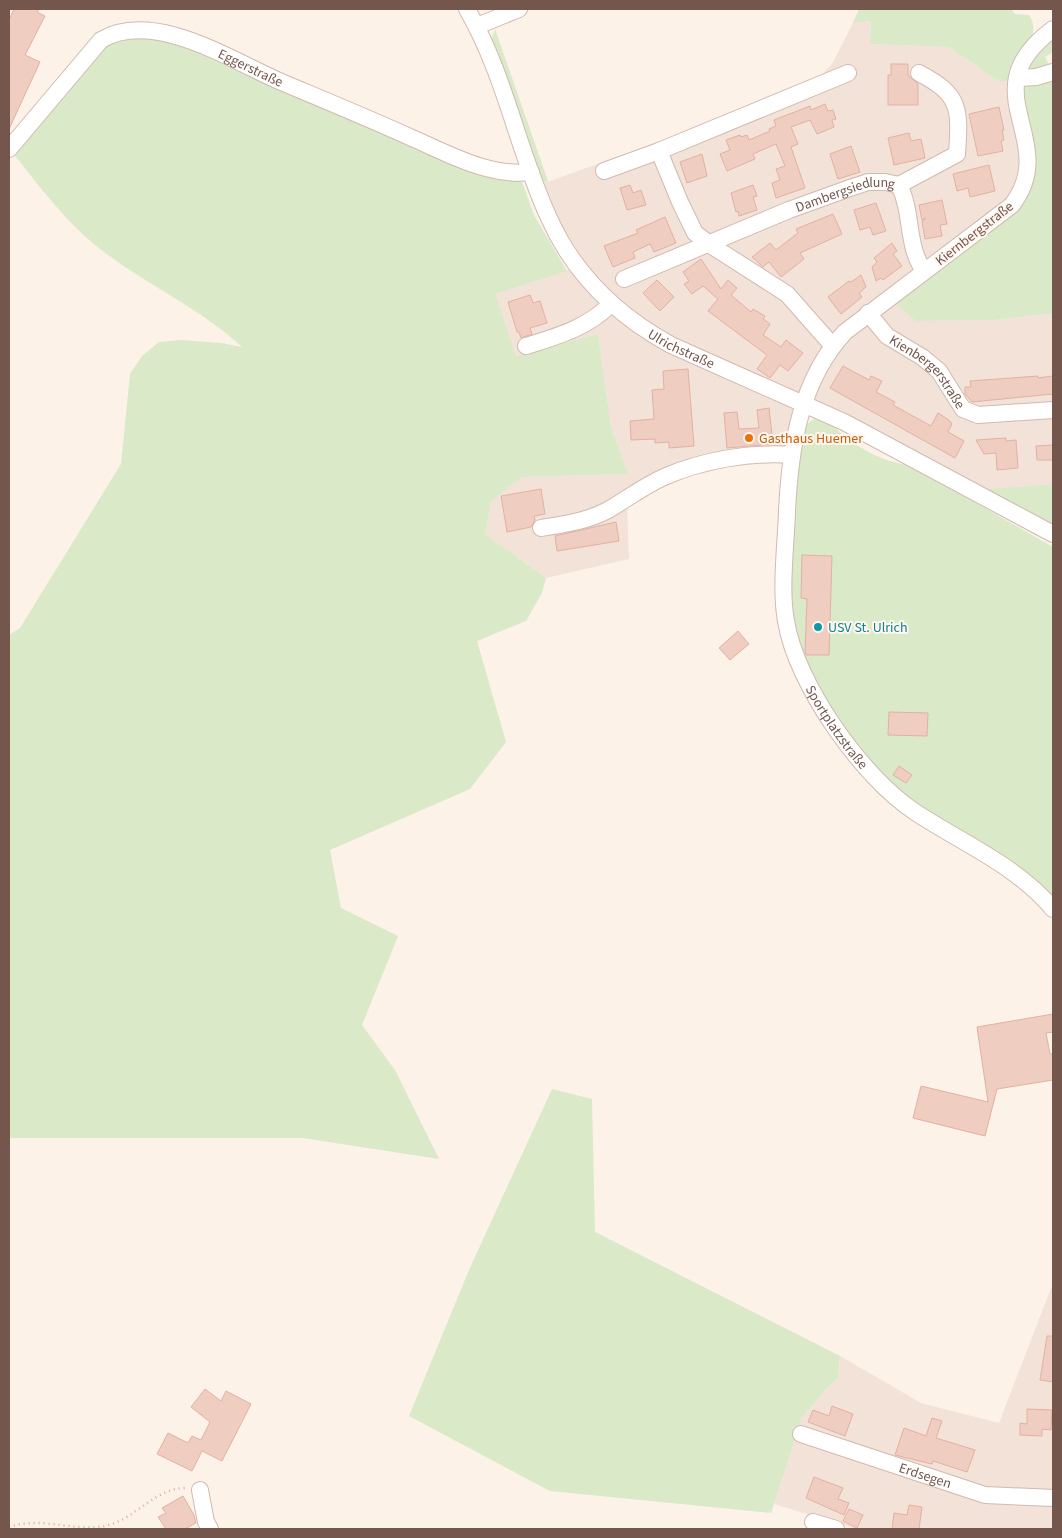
<svg xmlns="http://www.w3.org/2000/svg" width="1062" height="1538" font-family="'Source Sans 3',sans-serif">
  <rect width="100%" height="100%" fill="#fcf2e8"/>
  <g fill="#f3e2d7">
    <polygon points="871,21 870,44 949,47 998,81 1009,81 1028,173 916,321 995,320 1053,313 1053,484 987,489 802,394 784,464 776,462 730,465 681,476 627,501 629,559 546,578 485,534 491,501 522,477 628,474 611,427 598,334 516,356 494,294 586,264 560,223 542,184 653,144 821,75 832,64 853,23"/>
    <polygon points="1053,1283 1053,1529 856,1529 774,1504 802,1418 828,1387 838,1378 840,1356 921,1403 999,1423"/>
  </g>
  <g fill="#dae9c7">
    <path d="M859 9H1011L1015 14 1029 15C1043 34 1019 64 1009 81H998L949 47 870 44 871 21 853 23Z"/>
    <polygon points="495,29 548,181 542,184 491,41"/>
    <path d="M125 36 167 41 204 51 522 182 534 215 567 271 495 294 516 356 598 334 611 427 628 474 522 477 491 501 485 534 546 578 542 593 526 621 477 641 506 742 470 789 330 850 341 908 398 936 362 1025 395 1070 439 1159 303 1138H9V635L20 628 121 464 130 374 142 356 159 342 180 340 221 343 242 347C198 306 142 283 95 245 63 219 38 184 12 152L93 53Z"/>
    <path d="M1053 38V52L1045 57 1053 72V313L995 320 916 321 893 301 1012 212C1062 145 1003 117 1032 60 1036 52 1047 44 1053 38Z"/>
    <path d="M814 419C832 419 839 434 853 443 874 456 888 462 912 466L1053 547V902L896 790 827 709 797 644 791 586 793 485 804 426Z"/>
    <polygon points="1053,484 1053,526 987,489"/>
    <polygon points="552,1089 592,1099 595,1232 840,1356 838,1378 828,1387 802,1418 771,1513 550,1491 409,1416 469,1270"/>
  </g>
  <g fill="#f0cdc1" stroke="#e2b1a2">
    <polygon points="14,9 39,9 37,12 45,16 25,55 40,62 9,129 9,20"/>
    <polygon points="891,64 908,64 908,75 918,84 918,105 888,105 888,75 891,75"/>
    <polygon points="825,104 828,111 833,110 836,119 832,120 834,127 817,134 810,120 791,127 798,144 791,147 805,188 776,198 772,183 780,180 776,169 785,166 776,144 753,154 755,159 727,171 720,154 730,150 726,140 740,135 741,137 747,135 749,140 770,131 769,129 776,126 774,120 810,106 811,110"/>
    <polygon points="999,107 1004,130 1002,130 1004,140 1001,141 1003,151 978,156 969,114"/>
    <polygon points="909,133 911,141 921,139 925,158 894,165 888,138"/>
    <polygon points="851,146 860,172 838,179 830,154"/>
    <polygon points="702,154 707,176 687,183 680,162"/>
    <polygon points="989,165 995,191 970,197 968,188 957,191 953,174"/>
    <polygon points="630,185 633,193 641,190 646,205 627,210 620,188"/>
    <polygon points="753,185 757,196 753,197 757,210 739,216 738,211 736,212 731,193"/>
    <polygon points="942,200 947,224 940,225 942,236 925,239 922,221 926,218 922,220 919,205"/>
    <polygon points="876,203 886,231 873,235 870,227 860,230 854,210"/>
    <polygon points="833,214 842,234 800,253 804,259 781,277 769,262 763,267 752,257 770,243 776,250 798,233 796,229"/>
    <polygon points="665,217 676,243 654,252 650,244 633,252 635,258 613,267 604,246 638,233 636,230"/>
    <polygon points="892,243 897,251 893,254 902,266 883,280 881,278 876,281 872,267 877,262 874,258"/>
    <polygon points="701,259 721,289 728,280 737,288 731,295 751,312 753,309 765,316 763,319 770,324 763,335 781,347 786,340 803,353 788,371 780,365 770,378 757,369 767,355 708,311 718,299 703,286 692,294 684,284 689,281 683,272"/>
    <polygon points="861,275 866,287 859,293 862,297 841,314 828,297 849,281 851,282"/>
    <polygon points="657,280 674,297 660,311 643,293"/>
    <polygon points="530,295 533,303 540,301 547,323 530,328 532,334 521,338 519,332 517,332 508,302"/>
    <polygon points="843,366 869,380 871,376 882,381 876,392 895,402 893,405 931,426 938,413 949,420 952,424 948,432 964,441 955,458 830,388"/>
    <polygon points="688,369 694,446 669,448 669,442 655,443 655,439 631,440 630,421 654,419 652,390 664,389 663,371"/>
    <polygon points="1038,376 1038,378 1053,376 1053,394 972,402 965,394 965,387 971,387 970,381"/>
    <polygon points="769,408 773,444 727,448 724,413 737,412 739,429 759,428 757,410"/>
    <polygon points="1006,438 1006,441 1016,440 1018,468 997,470 996,453 984,454 976,440"/>
    <polygon points="1053,445 1053,460 1037,460 1036,446"/>
    <polygon points="541,489 545,514 534,516 535,520 531,527 507,532 501,496"/>
    <polygon points="616,522 619,541 557,551 555,536"/>
    <polygon points="802,555 832,556 829,655 806,655 805,651 807,599 801,598"/>
    <polygon points="738,631 749,644 730,660 719,648"/>
    <polygon points="889,712 928,713 927,736 888,735"/>
    <polygon points="899,766 912,775 906,783 893,775"/>
    <polygon points="1053,1014 1053,1032 1046,1033 1050,1054 1053,1054 1053,1080 997,1089 985,1136 913,1118 921,1086 988,1102 977,1027"/>
    <polygon points="1047,1336 1053,1336 1053,1382 1040,1380"/>
    <polygon points="205,1389 221,1401 226,1391 251,1404 222,1461 202,1451 192,1471 157,1454 168,1433 188,1443 192,1436 201,1440 210,1422 191,1407"/>
    <polygon points="832,1406 853,1414 845,1436 808,1422 813,1410 829,1416"/>
    <polygon points="1027,1409 1052,1410 1051,1430 1042,1429 1042,1436 1020,1435 1020,1423 1027,1424"/>
    <polygon points="932,1418 942,1421 936,1438 975,1450 967,1472 933,1461 932,1464 895,1455 904,1428 926,1436"/>
    <polygon points="814,1477 843,1488 838,1499 849,1503 844,1515 806,1498"/>
    <polygon points="183,1496 194,1515 196,1523 185,1529 166,1529 158,1517 166,1513 162,1508"/>
    <polygon points="909,1505 922,1507 919,1529 892,1529 894,1513 907,1515"/>
    <polygon points="849,1509 863,1515 857,1528 843,1521"/>
  </g>
  <g fill="none" stroke-linecap="round" stroke-linejoin="round">
    <defs>
      <g id="minor">
        <path id="s1" d="M467 9C506 77 517 149 549 218 574 274 618 316 671 345L844 422 1053 534"/>
        <polyline points="477,26 519,9"/>
        <path id="s2" d="M1053 29C968 92 1062 139 1012 205L845 332C800 380 790 448 787 511 786 544 780 589 786 621 796 684 862 777 915 812 962 843 1016 865 1053 909"/>
        <polyline points="1019,78 1036,77 1053,72"/>
        <path id="s3" d="M9 149 101 40C153 9 231 60 279 81 324 100 368 118 412 138 449 154 489 177 531 172"/>
        <polyline points="659,151 680,202 695,233 712,246 787,294 832,345"/>
        <polyline points="604,171 659,151 848,73"/>
        <path d="M899 185 957 154C960 109 961 95 919 73"/>
        <path id="s4" d="M624 279 789 210 850 188 868 182H885L899 185C913 212 906 246 924 271"/>
        <path id="s5" d="M868 313 887 336 922 357 939 371 963 409 978 415 1053 410"/>
        <path d="M526 346C558 336 587 328 611 304"/>
        <path d="M541 528C564 524 588 521 608 510 627 499 644 486 664 477 703 460 750 452 792 455"/>
        <path id="s6" d="M801 1434 985 1495 1053 1498"/>
        <polyline points="200,1490 206,1522 210,1529"/>
        <polyline points="813,1522 836,1529"/>
      </g>
    </defs>
    <use href="#minor" stroke="#d0bab1" stroke-width="18"/>
    <path stroke="#d5b0a4" stroke-width="2.5" stroke-dasharray="1 4" stroke-linecap="butt" d="M9 1527C44 1515 80 1535 112 1524 139 1515 156 1488 186 1488"/>
    <use href="#minor" stroke="#fff" stroke-width="16"/>
  </g>
  <circle fill="#e8710a" stroke="#fef6ef" stroke-width="2" cx="749" cy="438" r="5"/>
  <circle fill="#0f9aa8" stroke="#fef6ef" stroke-width="2" cx="818" cy="627" r="5"/>
  <g text-anchor="middle" stroke-width="4" stroke-linejoin="round" paint-order="stroke">
    <g font-size="14" fill="#75564d" stroke="#fef6ef">
      <text dy="5" stroke="none"><textPath href="#s3" startOffset="301">Eggerstraße</textPath></text>
      <text dy="5" stroke="none"><textPath href="#s4" startOffset="238">Dambergsiedlung</textPath></text>
      <text transform="translate(974 233) rotate(-38)" y="5">Kiernbergstraße</text>
      <text dy="5" stroke="none"><textPath href="#s1" startOffset="415">Ulrichstraße</textPath></text>
      <text dy="5" stroke="none"><textPath href="#s5" startOffset="85">Kienbergerstraße</textPath></text>
      <text dy="5" stroke="none"><textPath href="#s2" startOffset="825">Sportplatzstraße</textPath></text>
      <text dy="5" stroke="none"><textPath href="#s6" startOffset="131">Erdsegen</textPath></text>
    </g>
    <g font-size="14" fill="#c56008" stroke="#fef6ef" text-anchor="start">
      <text x="759" y="443">Gasthaus Huemer</text>
    </g>
    <g font-size="14" fill="#0d838f" stroke="#fef6ef" text-anchor="start">
      <text x="828" y="632">USV St. Ulrich</text>
    </g>
  </g>
  <rect width="1062" height="1538" fill="none" stroke="#75564d" stroke-width="20"/>
</svg>
